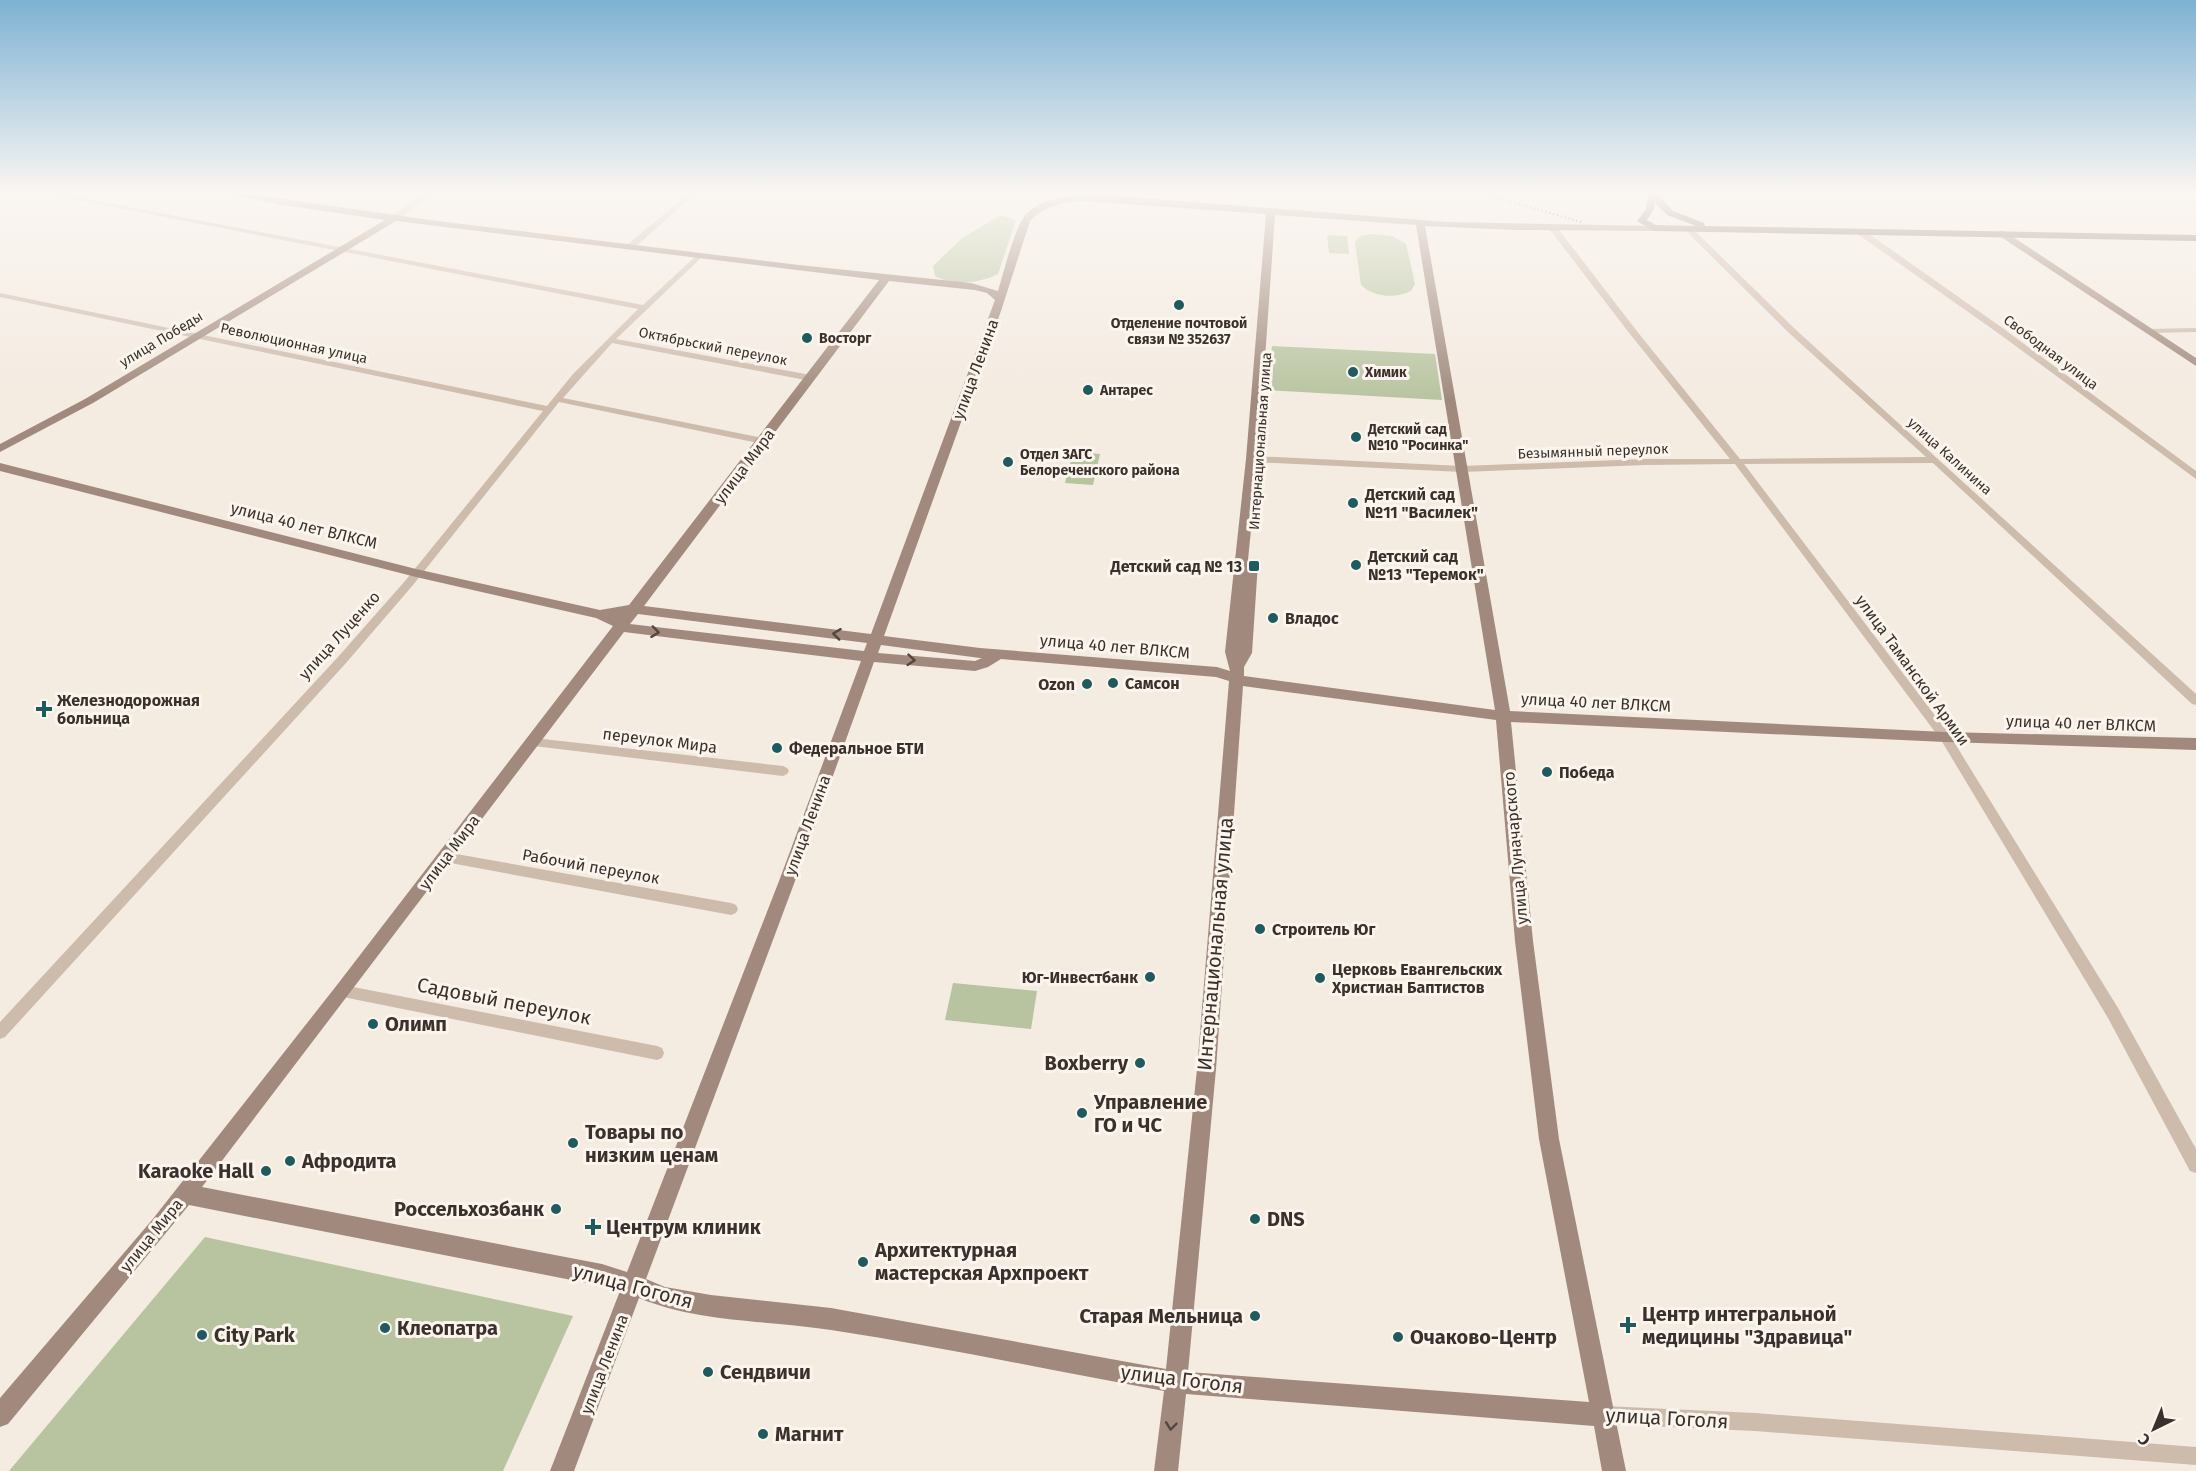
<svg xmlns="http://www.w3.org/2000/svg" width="2196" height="1471" font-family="'Fira Sans',sans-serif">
  <rect width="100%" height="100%" fill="#f4ebe1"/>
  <g fill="#b8c4a0">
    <path d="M1000 215 1016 220 998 274C981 283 953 286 935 276L933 266 961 239Z"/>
    <path d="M1373 234 1392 236 1406 244 1415 284 1411 291C1395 299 1373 297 1361 285L1355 242 1360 236Z"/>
    <polygon points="1327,235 1347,236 1349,254 1329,253"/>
    <polygon points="1272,346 1435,354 1442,400 1267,390"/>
    <polygon points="1073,452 1100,454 1093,485 1065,483"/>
    <polygon points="953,983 1037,991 1031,1029 945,1020"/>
    <polygon points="205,1237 573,1316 503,1471 9,1471"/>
  </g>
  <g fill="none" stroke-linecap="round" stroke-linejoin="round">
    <g fill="#cdbbac" fill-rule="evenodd">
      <polygon points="46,194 61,194 643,305 698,254 701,254 701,258 616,339 811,375 815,378 811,381 612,343 563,398 763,438 768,441 763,444 559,402 413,585 346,663 5,1037 0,1039 0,1022 338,657 405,581 543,411 0,297 0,293 547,406 573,374 638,309"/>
      <polygon points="423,194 431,194 396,221 390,221 390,217"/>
      <polygon points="688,194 695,194 633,249 627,249 627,245"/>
      <polygon points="1550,226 1556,226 1636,330 1740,459 1926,457 1789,333 1684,229 1691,227 1795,329 2196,694 2196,705 2192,704 1933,463 1744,464 1949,734 2118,1008 2196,1149 2196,1173 2190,1171 2108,1018 1941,740 1735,464 1645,465 1462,472 1252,462 1247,459 1252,456 1462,466 1645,459 1730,459 1630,334 1550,230"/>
      <polygon points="1856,229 1862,229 2004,329 2196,471 2196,479 1998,333 1856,233"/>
      <polygon points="2196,328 2196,332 2148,333 2144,331 2148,329"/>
      <polygon points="534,738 783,766 787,768 789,771 787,774 783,776 534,746 528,742"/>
      <polygon points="445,852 731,903 736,905 738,909 736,913 731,915 445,862 440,861 438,857 440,853"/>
      <polygon points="343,985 657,1046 662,1048 664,1053 662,1058 657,1060 343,997 338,995 336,991 338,987"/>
      <polygon points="1604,1406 1755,1413 2196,1447 2196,1465 1755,1431 1604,1424 1598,1421 1595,1415 1598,1409"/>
    </g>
    <g fill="#a18a7d" fill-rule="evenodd">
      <path d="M228 194H249L430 220 799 265 971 283 998 291C1004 271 1012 238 1022 220 1036 195 1079 195 1104 195L1447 222 1657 226 1659 228 1654 231 1516 230 1425 226 1510 711 1945 732 2196 738V750L1945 742 1511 722 1533 941 1559 1139 1626 1471H1602L1594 1426 1186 1394 1178 1471H1154L1164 1391C1053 1371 943 1347 831 1330 767 1320 699 1323 639 1298L574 1471H550L620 1291 602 1286 189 1205 8 1424 0 1427V1398L152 1220 337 985 613 626 596 618 416 577 0 471V463L416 569 600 610 629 605 879 280 396 221 93 403 0 452V444L85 399 385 220 282 205ZM1084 201 1266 214 1246 459 1225 652 1230 671 1217 667 980 648 884 636 1001 311 1030 221C1045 205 1064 202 1084 201ZM1275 215 1416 225 1495 710 1244 676V667L1252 653 1258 563 1257 560H1248L1258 459ZM889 281 975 290 987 293 995 300 871 634 644 606ZM638 614 867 643 864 651 630 624ZM624 632 861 661 779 881 627 1272 602 1264 202 1187ZM881 645 980 658H982L975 661 878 653ZM1001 659 1216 677 1229 681 1197 1069 1166 1369 831 1308 711 1295 665 1287 646 1279 795 881 874 662 975 671 988 667ZM1243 686 1496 720 1515 941 1539 1139 1589 1402 1188 1372 1216 1069Z"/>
      <polygon points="1998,231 2004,231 2196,358 2196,366 1998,235"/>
    </g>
    <path fill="#7d675c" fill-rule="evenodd" d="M1648 194H1657L1673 211 1704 223 1705 226 2196 235V241L1654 231 1637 221 1646 209ZM1655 203 1667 215 1696 226 1656 225 1647 220 1654 209Z"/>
    <polyline stroke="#3b302b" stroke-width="2" stroke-dasharray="1 3" stroke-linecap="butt" points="1484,194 1581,222"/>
  </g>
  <defs><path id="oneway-chevron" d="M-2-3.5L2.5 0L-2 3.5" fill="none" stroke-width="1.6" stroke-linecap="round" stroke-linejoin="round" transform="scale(1.5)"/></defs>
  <g stroke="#544640">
    <use href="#oneway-chevron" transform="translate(655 632) rotate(7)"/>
    <use href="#oneway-chevron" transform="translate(837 634) rotate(-173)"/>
    <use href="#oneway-chevron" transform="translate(911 660) rotate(5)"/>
    <use href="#oneway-chevron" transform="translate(1171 1426) rotate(97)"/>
  </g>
  <linearGradient id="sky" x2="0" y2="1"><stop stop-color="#7eb2d2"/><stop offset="0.48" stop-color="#faf6f2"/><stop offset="1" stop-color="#faf6f2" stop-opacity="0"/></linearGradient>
  <rect width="2196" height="400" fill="url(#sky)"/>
  <g fill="#1f5a5e" stroke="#fbf5ee" stroke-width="2">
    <circle cx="1179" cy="305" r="6"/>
    <circle cx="807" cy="338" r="6"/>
    <circle cx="1353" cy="372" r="6"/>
    <circle cx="1088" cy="390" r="6"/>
    <circle cx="1356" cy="437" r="6"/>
    <circle cx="1008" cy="462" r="6"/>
    <circle cx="1353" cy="503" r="6"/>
    <circle cx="1356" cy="565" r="6"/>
    <rect x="1248" y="560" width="12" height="12" rx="3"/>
    <circle cx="1273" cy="618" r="6"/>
    <circle cx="1113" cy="683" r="6"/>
    <circle cx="1087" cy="684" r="6"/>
    <path d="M41 700h6v6h6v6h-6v6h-6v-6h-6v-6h6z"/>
    <circle cx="777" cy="748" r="6"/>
    <circle cx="1547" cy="772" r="6"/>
    <circle cx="1260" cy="929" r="6"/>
    <circle cx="1150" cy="977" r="6"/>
    <circle cx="1320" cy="978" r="6"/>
    <circle cx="373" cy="1024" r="6"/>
    <circle cx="1140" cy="1063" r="6"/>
    <circle cx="1082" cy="1113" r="6"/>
    <circle cx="573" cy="1143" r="6"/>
    <circle cx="290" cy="1161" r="6"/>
    <circle cx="266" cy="1171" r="6"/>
    <circle cx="556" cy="1209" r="6"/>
    <circle cx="1255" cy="1219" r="6"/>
    <path d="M590 1218h6v6h6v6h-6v6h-6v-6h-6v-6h6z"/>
    <circle cx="863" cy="1262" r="6"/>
    <circle cx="1255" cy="1316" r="6"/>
    <path d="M1625 1316h6v6h6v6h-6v6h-6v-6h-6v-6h6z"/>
    <circle cx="385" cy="1328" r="6"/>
    <circle cx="202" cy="1335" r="6"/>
    <circle cx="1398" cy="1337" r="6"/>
    <circle cx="708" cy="1372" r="6"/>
    <circle cx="763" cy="1434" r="6"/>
  </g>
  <g text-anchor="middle" stroke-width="6" stroke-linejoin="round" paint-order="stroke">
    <g font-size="14" font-weight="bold" fill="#3b302b" stroke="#fbf5ee" text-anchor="start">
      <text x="1179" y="328" text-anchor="middle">Отделение почтовой<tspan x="1179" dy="16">связи № 352637</tspan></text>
      <text x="819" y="343">Восторг</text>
      <text x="1365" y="377">Химик</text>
      <text x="1100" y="395">Антарес</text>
      <text x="1368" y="434">Детский сад<tspan x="1368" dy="16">№10 "Росинка"</tspan></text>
      <text x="1020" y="459">Отдел ЗАГС<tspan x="1020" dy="16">Белореченского района</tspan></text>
    </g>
    <g font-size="14" fill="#3b302b" stroke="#fbf5ee">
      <text transform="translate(161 339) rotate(-31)" y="5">улица Победы</text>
      <text transform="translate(294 343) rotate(12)" y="5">Революционная улица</text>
      <text transform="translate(713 346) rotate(11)" y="5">Октябрьский переулок</text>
      <text transform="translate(2051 352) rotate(37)" y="5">Свободная улица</text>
      <text transform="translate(1260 441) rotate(-86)" y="5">Интернациональная улица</text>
      <text transform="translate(1593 451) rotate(-2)" y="5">Безымянный переулок</text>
      <text transform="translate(1950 456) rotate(42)" y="5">улица Калинина</text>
    </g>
    <g font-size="16" fill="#3b302b" stroke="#fbf5ee">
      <text transform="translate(975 369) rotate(-70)" y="6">улица Ленина</text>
      <text transform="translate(744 466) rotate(-53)" y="6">улица Мира</text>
      <text transform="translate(304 525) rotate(14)" y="6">улица 40 лет ВЛКСМ</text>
      <text transform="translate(339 635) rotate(-48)" y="6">улица Луценко</text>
      <text transform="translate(1115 646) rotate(5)" y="6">улица 40 лет ВЛКСМ</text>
      <text transform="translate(1913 670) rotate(54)" y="6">улица Таманской Армии</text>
      <text transform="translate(1596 702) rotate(3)" y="6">улица 40 лет ВЛКСМ</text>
      <text transform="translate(2081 723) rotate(2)" y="6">улица 40 лет ВЛКСМ</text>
      <text transform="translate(660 740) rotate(7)" y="6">переулок Мира</text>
      <text transform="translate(807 825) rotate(-70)" y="6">улица Ленина</text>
      <text transform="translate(1515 848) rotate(-95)" y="6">улица Луначарского</text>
      <text transform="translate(449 852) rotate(-53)" y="6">улица Мира</text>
      <text transform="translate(591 866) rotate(10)" y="6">Рабочий переулок</text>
      <text transform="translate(151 1235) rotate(-51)" y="6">улица Мира</text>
      <text transform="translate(604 1364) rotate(-69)" y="6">улица Ленина</text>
    </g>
    <g font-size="16" font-weight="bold" fill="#3b302b" stroke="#fbf5ee" text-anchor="start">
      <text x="1365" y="500">Детский сад<tspan x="1365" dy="18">№11 "Василек"</tspan></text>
      <text x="1368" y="562">Детский сад<tspan x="1368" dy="18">№13 "Теремок"</tspan></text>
      <text x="1242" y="572" text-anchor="end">Детский сад № 13</text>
      <text x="1285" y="624">Владос</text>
      <text x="1125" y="689">Самсон</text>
      <text x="1075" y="690" text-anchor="end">Ozon</text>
      <text x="57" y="706">Железнодорожная<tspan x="57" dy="18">больница</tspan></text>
      <text x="789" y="754">Федеральное БТИ</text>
      <text x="1559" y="778">Победа</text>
      <text x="1272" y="935">Строитель Юг</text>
      <text x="1332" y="975">Церковь Евангельских<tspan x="1332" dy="18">Христиан Баптистов</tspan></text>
      <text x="1138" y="983" text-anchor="end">Юг-Инвестбанк</text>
    </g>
    <g font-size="20" fill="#3b302b" stroke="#fbf5ee">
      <text transform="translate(1215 944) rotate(-85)" y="7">Интернациональная улица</text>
      <text transform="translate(504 1001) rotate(11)" y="7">Садовый переулок</text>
      <text transform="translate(633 1286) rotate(15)" y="7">улица Гоголя</text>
      <text transform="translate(1182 1379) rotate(7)" y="7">улица Гоголя</text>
      <text transform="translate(1667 1418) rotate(3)" y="7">улица Гоголя</text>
    </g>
    <g font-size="20" font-weight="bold" fill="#3b302b" stroke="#fbf5ee" text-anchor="start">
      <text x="385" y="1031">Олимп</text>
      <text x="1128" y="1070" text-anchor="end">Boxberry</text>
      <text x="1094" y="1109">Управление<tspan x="1094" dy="23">ГО и ЧС</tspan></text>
      <text x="585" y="1139">Товары по<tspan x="585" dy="23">низким ценам</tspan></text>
      <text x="302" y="1168">Афродита</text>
      <text x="254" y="1178" text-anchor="end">Karaoke Hall</text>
      <text x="544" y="1216" text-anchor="end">Россельхозбанк</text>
      <text x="1267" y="1226">DNS</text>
      <text x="606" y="1234">Центрум клиник</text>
      <text x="875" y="1257">Архитектурная<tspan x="875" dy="23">мастерская Архпроект</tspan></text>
      <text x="1642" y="1321">Центр интегральной<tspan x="1642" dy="23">медицины "Здравица"</tspan></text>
      <text x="1243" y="1323" text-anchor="end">Старая Мельница</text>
      <text x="397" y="1335">Клеопатра</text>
      <text x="214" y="1342">City Park</text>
      <text x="1410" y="1344">Очаково-Центр</text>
      <text x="720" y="1379">Сендвичи</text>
      <text x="775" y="1441">Магнит</text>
    </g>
  </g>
  <g transform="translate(2154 1429) rotate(223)" stroke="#fbf5ee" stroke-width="4.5" paint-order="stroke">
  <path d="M0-4.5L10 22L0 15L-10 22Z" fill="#3b302b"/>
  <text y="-9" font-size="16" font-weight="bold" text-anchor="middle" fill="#3b302b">С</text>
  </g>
</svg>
